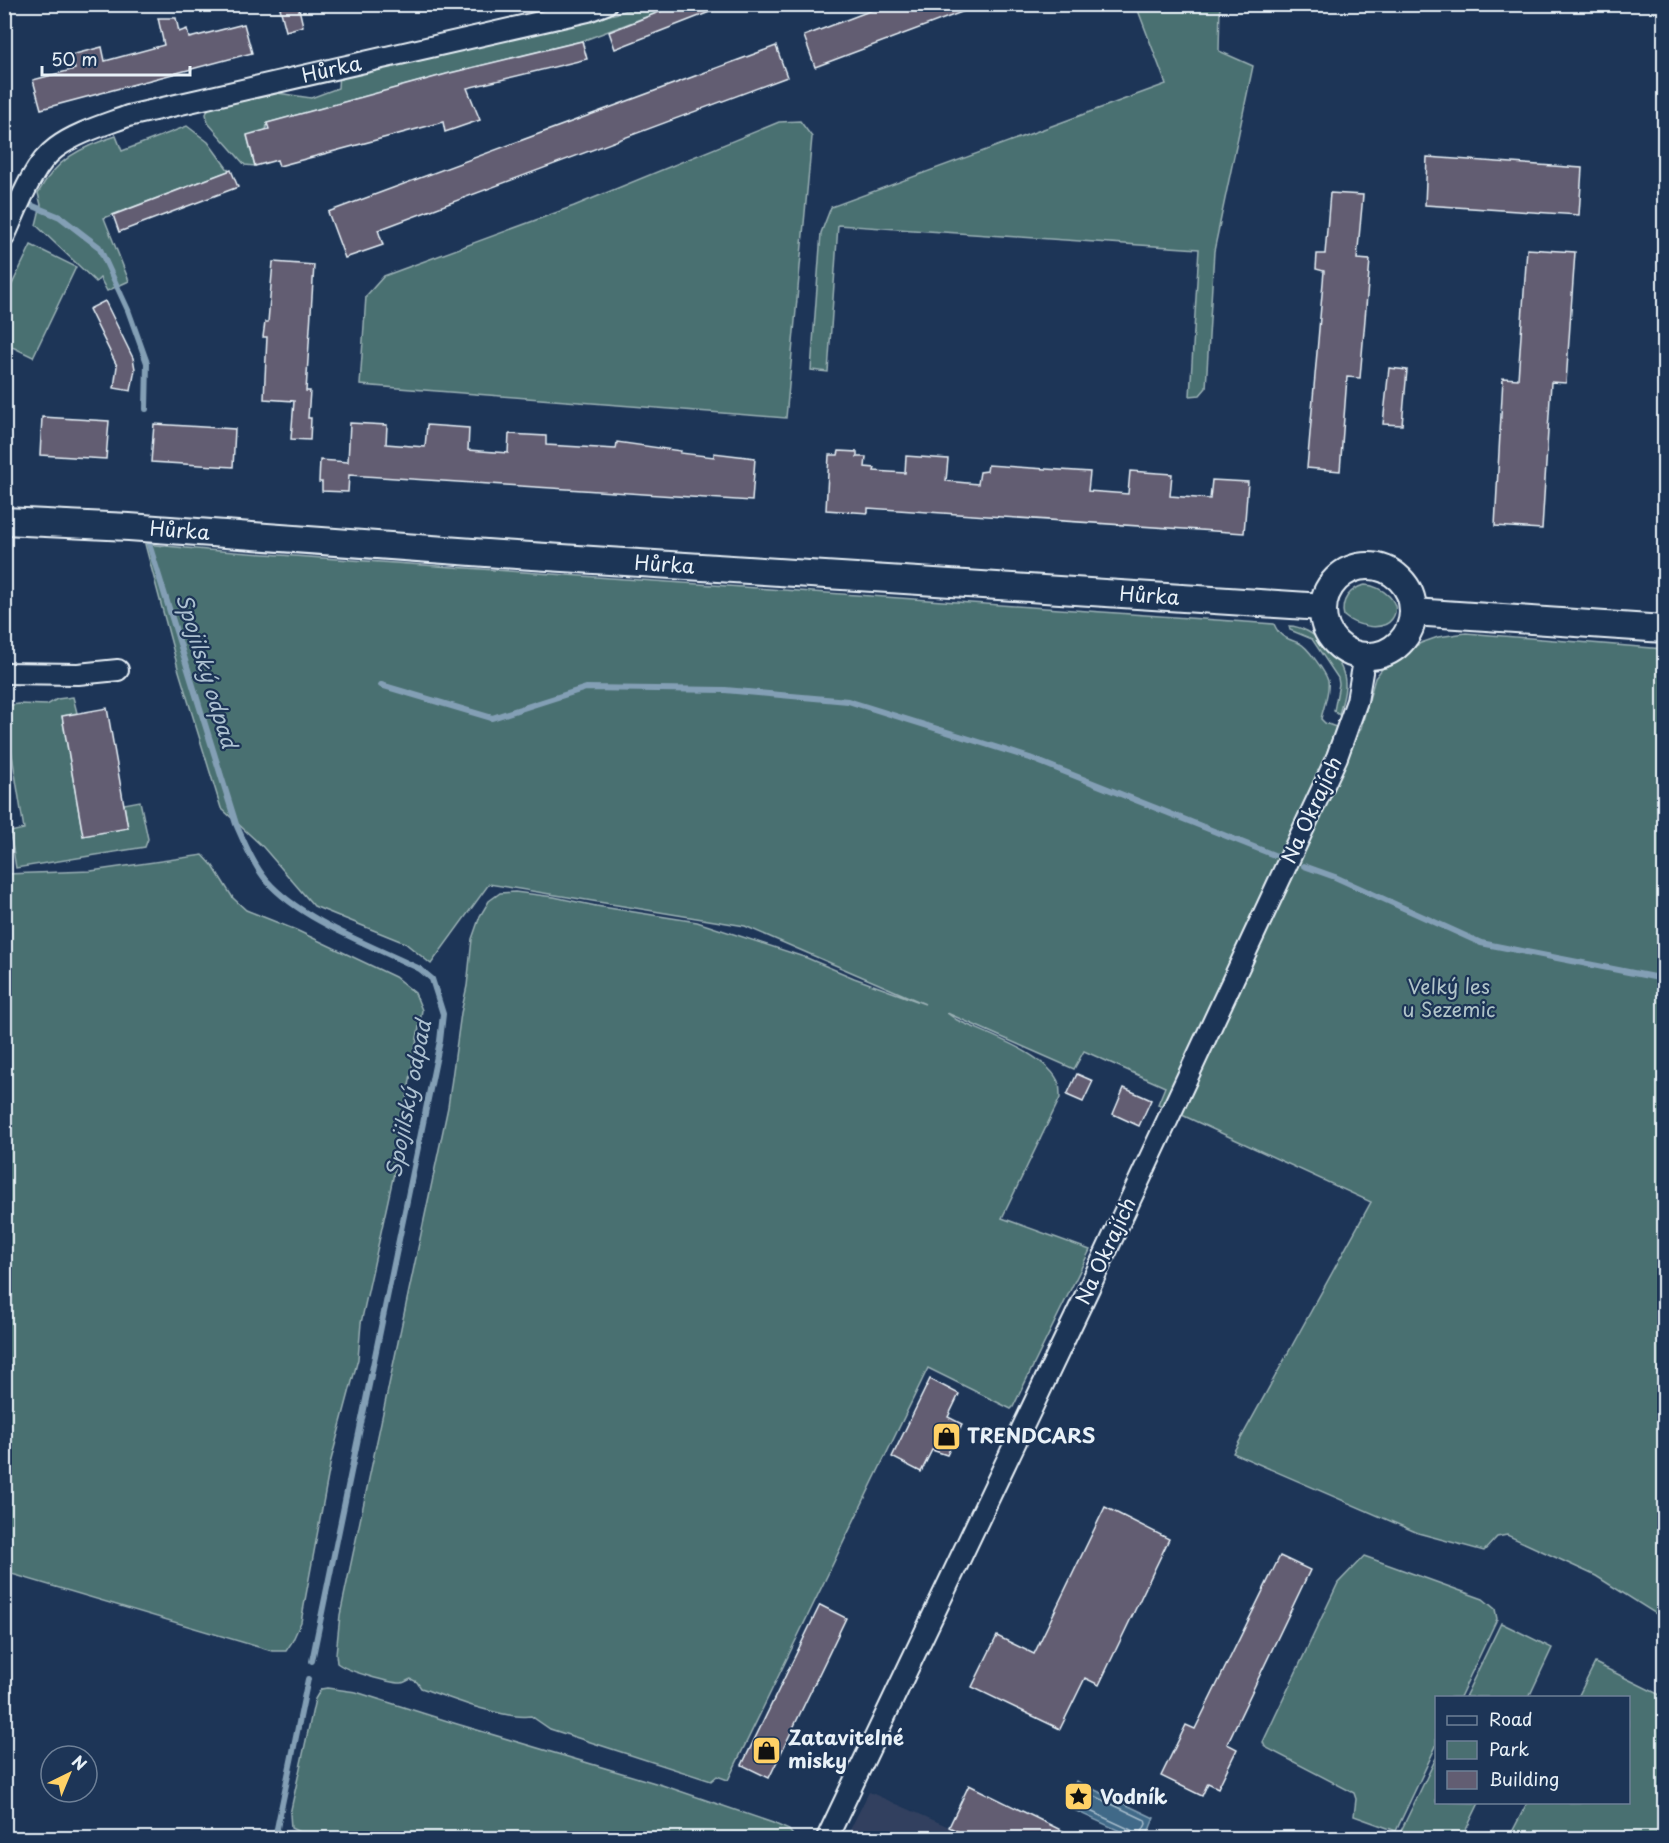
<svg xmlns="http://www.w3.org/2000/svg" width="1669" height="1843" font-family="'Playpen Sans',sans-serif">
  <rect width="100%" height="100%" fill="#1d3557"/>
  <filter id="ink" filterUnits="userSpaceOnUse"><feTurbulence type="fractalNoise" baseFrequency=".0167" numOctaves="2"/><feDisplacementMap in="SourceGraphic" scale="12" xChannelSelector="R" yChannelSelector="G"/><feConvolveMatrix kernelMatrix="1 2 1 2 8 2 1 2 1" color-interpolation-filters="sRGB"/></filter>
  <g filter="url(#ink)">
    <polygon fill="#32415f" points="869,1792 949,1827 973,1838 846,1838"/>
    <g fill="#4a6f71" stroke="#99b0b4" stroke-width="1.5">
      <polygon points="646,5 678,5 582,41 451,73 267,123 266,130 247,136 255,166 245,165 208,123 206,114 209,107 264,91 311,98 338,88 339,72 485,44 618,13"/>
      <polygon points="1136,5 1220,5 1219,51 1253,66 1214,251 1206,388 1200,395 1190,396 1199,249 838,225 828,372 811,370 821,233 831,207 1166,84"/>
      <polygon points="800,121 812,137 786,418 360,385 366,296 384,276 574,206 779,122"/>
      <path d="M187 126 208 142 229 171 104 218 129 281 107 291 100 278 96 282 36 225 41 205 38 193C56 159 81 147 116 136L122 151Z"/>
      <polygon points="31,245 76,267 33,357 4,343 5,299"/>
      <path d="M145 544 207 550 1274 624C1280 638 1286 638 1299 643 1307 646 1326 673 1328 681 1330 692 1323 708 1321 719L1325 723 1336 727 1310 799 1326 806 1361 728 1375 678 1382 669 1408 650 1421 643 1438 637 1466 633 1664 649V1621L1658 1615 1596 1576 1507 1535 1497 1537 1484 1551 1418 1533 1233 1453 1371 1202 1158 1104 1165 1087 1084 1051 1074 1069 947 1013 957 1020C984 1033 1050 1055 1059 1084 1060 1089 1060 1094 1060 1098L1002 1218 1090 1250 1013 1407 1011 1409 928 1368 728 1780 717 1776 711 1781 550 1729 531 1716C504 1720 447 1697 421 1688L417 1682 411 1679C408 1680 404 1683 402 1683 391 1684 345 1670 337 1663L336 1654 340 1615 448 1107 461 1013 467 986 472 939 480 916 489 901 500 893 515 892 554 897 596 906 697 922 807 958 854 978 925 1004 745 926 489 884 431 964 405 943 314 906 263 847 221 808 178 668Z"/>
      <path d="M1365 585C1381 585 1404 603 1392 619 1382 633 1354 625 1344 616 1340 601 1350 588 1365 585Z"/>
      <path d="M1289 626C1313 626 1344 659 1345 682 1346 693 1341 705 1339 715L1334 711 1339 684 1338 678 1312 639 1290 630Z"/>
      <polygon points="73,697 77,713 62,716 83,836 128,828 124,804 140,801 148,839 145,847 16,868 10,832 24,829 4,706 19,704 47,705 57,699"/>
      <polygon points="203,855 213,866 233,898 246,910 296,930 395,977 415,993 422,1010 394,1173 361,1323 358,1359 331,1460 301,1622 292,1642 286,1651 272,1651 5,1572 5,874 91,871"/>
      <polygon points="1364,1556 1483,1599 1495,1609 1497,1619 1460,1697 1436,1698 1436,1746 1396,1831 1354,1816 1356,1799 1354,1793 1265,1747 1263,1742 1338,1583"/>
      <polygon points="1501,1623 1552,1648 1529,1697 1465,1697"/>
      <polygon points="1595,1663 1664,1697 1664,1838 1509,1838 1527,1803 1628,1802 1628,1698 1578,1697"/>
      <polygon points="327,1688 356,1692 457,1724 662,1785 773,1823 789,1830 795,1838 312,1838 291,1828 290,1814 315,1699 321,1689"/>
      <polygon points="1436,1758 1436,1802 1479,1803 1462,1838 1406,1838 1399,1835"/>
    </g>
    <polygon fill="#406988" stroke="#839fb5" stroke-width="1.5" points="1076,1781 1154,1818 1146,1838 1135,1838 1065,1806"/>
    <g fill="none" stroke-linecap="round" stroke-linejoin="round">
      <polygon stroke="#a5bbcb" stroke-width="1.5" points="1082,1790 1145,1820 1146,1824 1140,1836 1137,1837 1131,1830 1075,1804 1074,1801 1078,1792"/>
      <g stroke="#839fb5" stroke-width="6">
        <polyline points="4,194 60,217 99,247 128,310 147,363 146,409"/>
        <path d="M149 544 236 824C245 844 253 864 267 881 301 920 373 946 420 969L432 979 443 1014 440 1041 312 1661"/>
        <polyline points="381,685 492,718 586,688 725,690 848,701 1030,758 1274,855"/>
        <polyline points="1304,866 1335,877 1481,943 1664,979"/>
        <polyline points="275,1838 308,1679"/>
      </g>
    </g>
    <g fill="#625d72" stroke="#e8f1f8" stroke-width="1.5">
      <polygon points="279,4 298,4 303,26 286,31"/>
      <polygon points="679,4 725,6 615,49 609,32"/>
      <polygon points="888,4 978,4 978,6 815,67 804,36"/>
      <polygon points="158,18 176,18 179,32 187,29 189,38 244,24 252,53 41,109 33,80 75,69 71,55 102,47 105,61 164,45"/>
      <polygon points="582,41 587,59 467,88 480,120 445,132 443,122 279,166 277,160 255,166 247,135 269,129 267,123 450,73"/>
      <polygon points="776,46 787,77 378,230 383,245 345,258 328,212"/>
      <polygon points="1427,157 1582,168 1579,215 1425,205"/>
      <polygon points="231,170 238,187 119,232 113,215"/>
      <polygon points="1330,193 1363,195 1357,259 1370,260 1360,378 1347,377 1340,471 1307,468 1324,271 1316,269 1317,254 1325,254"/>
      <polygon points="1527,249 1575,252 1566,383 1551,382 1542,529 1495,526 1503,378 1518,379"/>
      <polygon points="273,262 314,265 306,391 310,391 308,418 311,418 310,440 291,439 294,401 264,399 267,337 263,337 265,322 268,322"/>
      <polygon points="105,301 133,358 135,369 131,391 114,388 117,366 89,309"/>
      <polygon points="1389,368 1407,370 1402,425 1383,424"/>
      <polygon points="42,417 109,421 106,459 40,455"/>
      <polygon points="350,423 387,425 386,444 425,447 427,425 469,428 468,450 508,453 509,434 546,436 546,445 616,449 617,442 681,451 680,453 714,457 714,453 755,458 752,501 349,475 348,492 322,491 322,482 319,482 320,460 348,462"/>
      <polygon points="154,424 235,429 233,467 151,462"/>
      <polygon points="839,451 857,452 857,457 866,457 865,467 875,468 874,471 905,473 906,456 948,459 946,481 978,484 980,472 987,471 988,465 1090,472 1088,491 1128,494 1130,471 1172,474 1170,496 1210,499 1212,480 1248,482 1244,533 868,508 868,513 826,510 829,455 838,455"/>
      <polygon points="107,708 128,828 83,836 62,716"/>
      <polygon points="1077,1074 1093,1081 1083,1102 1067,1095"/>
      <polygon points="1124,1088 1151,1100 1139,1126 1113,1114"/>
      <polygon points="930,1379 959,1394 948,1417 962,1424 947,1455 932,1450 921,1472 892,1457"/>
      <polygon points="1105,1507 1169,1539 1099,1685 1085,1678 1060,1729 972,1687 997,1636 1034,1654"/>
      <polygon points="1280,1556 1310,1570 1227,1744 1237,1749 1218,1788 1208,1783 1202,1796 1161,1776 1186,1725 1195,1729"/>
      <polygon points="820,1605 846,1618 769,1778 742,1765"/>
      <polygon points="969,1785 1079,1839 973,1839 949,1827"/>
    </g>
    <g fill="none" stroke-linecap="round" stroke-linejoin="round">
      <defs>
        <g id="minor">
          <path id="s1" d="M4 237C17 210 31 166 56 148 76 133 104 125 128 116L588 11 606 4"/>
          <polyline points="4,673 78,674 118,670"/>
          <polyline points="827,1838 1089,1288 1337,757 1357,701 1365,655"/>
        </g>
        <g id="major">
          <path id="s2" d="M4 521 129 527 500 554 1323 607"/>
          <circle cx="1368" cy="611" r="45"/>
          <polyline points="1413,612 1664,629"/>
        </g>
      </defs>
      <use href="#minor" stroke="#e8f1f8" stroke-width="24"/>
      <use href="#major" stroke="#e8f1f8" stroke-width="30"/>
      <use href="#minor" stroke="#1d3557" stroke-width="20"/>
      <use href="#major" stroke="#1d3557" stroke-width="26"/>
    </g>
  </g>
  <defs>
    <symbol id="shop-square" viewBox="-11 -11 22 22"><rect x="-9" y="-9" width="18" height="18" rx="4" fill="#ffd166" stroke="#1d3557"/><path d="M-5-2.5h2.3a2.7 3.5 0 0 1 5.4 0H5L5.5 6h-11ZM-1.5-2.5h3a1.5 2.3 0 0 0-3 0Z" fill="#111"/></symbol>
    <symbol id="sight-square" viewBox="-11 -11 22 22"><rect x="-9" y="-9" width="18" height="18" rx="4" fill="#ffd166" stroke="#1d3557"/><path d="M0-6L1.8-2.2L6-1.7L2.9 1.2L3.7 5.4L0 3.3L-3.7 5.4L-2.9 1.2L-6-1.7L-1.8-2.2Z" fill="#111"/></symbol>
  </defs>
  <g fill-rule="evenodd">
    <use href="#shop-square" x="930" y="1420" width="33" height="33"/>
    <use href="#shop-square" x="750" y="1734" width="33" height="33"/>
    <use href="#sight-square" x="1062" y="1780" width="33" height="33"/>
  </g>
  <g text-anchor="middle" stroke-width="4.5" stroke-linejoin="round" paint-order="stroke">
    <g font-size="20" fill="#e8f1f8" stroke="#1d3557">
      <text dy="7" stroke="none"><textPath href="#s1" startOffset="392">Hůrka</textPath></text>
      <text dy="7" stroke="none"><textPath href="#s2" startOffset="176">Hůrka</textPath></text>
      <text dy="7" stroke="none"><textPath href="#s2" startOffset="662">Hůrka</textPath></text>
      <text dy="7" stroke="none"><textPath href="#s2" startOffset="1148">Hůrka</textPath></text>
      <text transform="translate(1312 810) rotate(-65)" y="7">Na Okrajích</text>
      <text transform="translate(1106 1251) rotate(-65)" y="7">Na Okrajích</text>
    </g>
    <g font-size="20" fill="#b1c4c9" stroke="#1d3557">
      <text x="1449" y="994">Velký les<tspan x="1449" dy="23">u Sezemic</tspan></text>
    </g>
    <g font-size="20" font-weight="bold" fill="#e8f1f8" stroke="#1d3557" text-anchor="start">
      <text x="967" y="1443">TRENDCARS</text>
      <text x="788" y="1745">Zatavitelné<tspan x="788" dy="23">misky</tspan></text>
      <text x="1100" y="1804">Vodník</text>
    </g>
    <g font-size="21" font-style="italic" fill="#adc1d1" stroke="#1d3557">
      <text transform="translate(206 671) rotate(73)" y="7">Spojilský odpad</text>
      <text transform="translate(409 1099) rotate(-79)" y="7">Spojilský odpad</text>
    </g>
  </g>
  <rect width="1669" height="1843" fill="none" stroke="#1d3557" stroke-width="24"/>
  <rect x="12" y="12" width="1645" height="1819" fill="none" stroke="#e8f1f8" stroke-width="2" filter="url(#ink)"/>
  <rect x="1435" y="1696" width="195" height="108" fill="#1d3557" stroke="#6e8097" stroke-width="1.5"/>
  <rect x="1447" y="1716" width="30" height="9" fill="#1d3557" stroke="#6e8097" stroke-width="1.5"/>
  <text x="1489" y="1726" font-size="18" fill="#e8f1f8">Road</text>
  <rect x="1447" y="1741" width="30" height="18" fill="#4a6f71" stroke="#6e8097" stroke-width="1.5"/>
  <text x="1489" y="1756" font-size="18" fill="#e8f1f8">Park</text>
  <rect x="1447" y="1771" width="30" height="18" fill="#625d72" stroke="#6e8097" stroke-width="1.5"/>
  <text x="1489" y="1786" font-size="18" fill="#e8f1f8">Building</text>
  <g transform="translate(69 1774) rotate(43)"><circle r="28" fill="#1d3557" stroke="#6e8097" stroke-width="1.5"/>
  <path d="M0-4.5L10 22L0 15L-10 22Z" fill="#ffd166"/>
  <text y="-9" font-size="16" font-weight="bold" text-anchor="middle" fill="#e8f1f8">N</text>
  </g>
  <path d="M42 66v9h148v-9" fill="none" stroke="#e8f1f8" stroke-width="3"/>
  <text x="51" y="66" font-size="18" fill="#e8f1f8" stroke="#1d3557" stroke-width="4.5" paint-order="stroke">50 m</text>
</svg>
